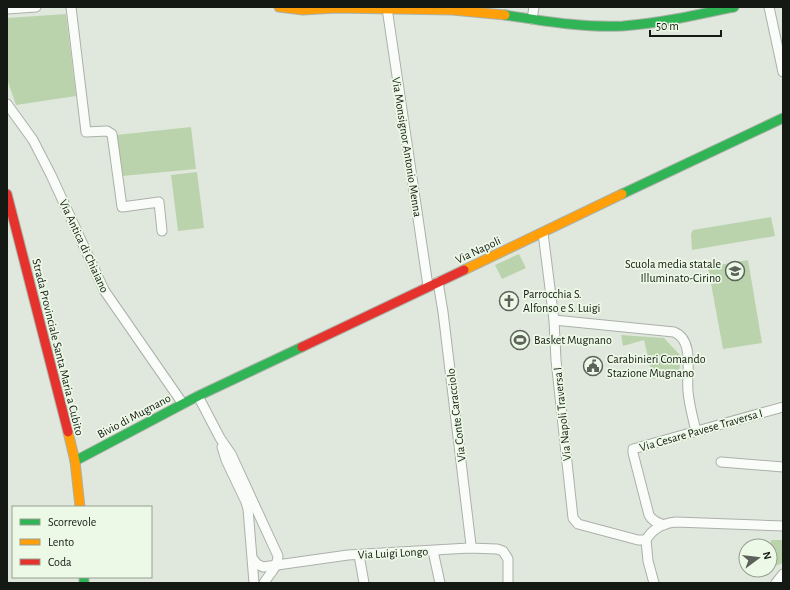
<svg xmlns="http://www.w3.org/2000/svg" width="790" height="590" font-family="'Alegreya Sans',sans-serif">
  <rect width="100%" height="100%" fill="#e0e8dd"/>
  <g fill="#bad3ac">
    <polygon points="66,14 76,96 16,105 7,79 7,18"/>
    <polygon points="191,127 196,169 122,176 116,135"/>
    <polygon points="197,172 204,228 178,231 171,175"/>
    <polygon points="771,217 775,236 692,250 691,234 693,230"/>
    <polygon points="519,254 526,268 502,279 495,265"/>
    <polygon points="748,260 762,343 723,349 708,267"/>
    <polygon points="621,335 664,338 681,356 679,373 653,379 644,340 623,346"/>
    <polygon points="771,540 783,540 783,563 770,568"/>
  </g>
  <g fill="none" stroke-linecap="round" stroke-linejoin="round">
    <defs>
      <g id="street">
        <polyline points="71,7 86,132 107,131 112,134 122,207 159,202 162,231"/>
        <polyline points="769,7 783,72"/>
        <polyline points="387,8 428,286"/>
        <polyline points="7,9 36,7"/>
        <polyline points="532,19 534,7"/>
        <polyline points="7,104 33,140 51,175 104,290 183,404"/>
        <polyline points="543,233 554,320 556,360 573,518 578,524 638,540 646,540"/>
        <polyline points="438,282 443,312 471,545 469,548"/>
        <path d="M554 320 674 332C695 340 686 374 688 391 689 405 693 418 696 431"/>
        <path d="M198 396 220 438 231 454 278 556C278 567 269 574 264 583"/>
        <polyline points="222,447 226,460 246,502 248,509 254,583"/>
        <polyline points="721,462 783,467"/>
        <path d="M664 525C657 522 652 521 649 515L633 453V449L783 407"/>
        <path d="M646 540C653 528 663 523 676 522L783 526"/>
        <polyline points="646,540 648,561 654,583"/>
        <polyline points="433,551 440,583"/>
        <polyline points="359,555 364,583"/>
        <polyline points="253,559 257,564 263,567 348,555 469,548 497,549 503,551 508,559 508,583"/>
        <polyline points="776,583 783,574"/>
      </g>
      <g id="fast">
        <path d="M505 15C544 21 584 28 623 26 661 23 697 15 734 7"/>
        <polyline points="622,194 783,118"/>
        <polyline points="75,461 198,396 302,347"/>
        <polyline points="84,577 84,583"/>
      </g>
      <g id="slow">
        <polyline points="279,7 303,10 336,8 452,10 505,15"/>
        <polyline points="464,270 622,194"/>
        <polyline points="68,432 75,461 80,507"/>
      </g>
      <g id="jam">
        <polyline points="7,194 68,432"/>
        <polyline points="302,347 464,270"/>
      </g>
    </defs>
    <use href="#street" stroke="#abb1a9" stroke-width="11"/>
    <use href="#fast" stroke="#abb1a9" stroke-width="11"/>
    <use href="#slow" stroke="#abb1a9" stroke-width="11"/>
    <use href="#jam" stroke="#abb1a9" stroke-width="11"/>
    <use href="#street" stroke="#fafcfa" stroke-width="9"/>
    <use href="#fast" stroke="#30b455" stroke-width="9"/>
    <use href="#slow" stroke="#ff9f0a" stroke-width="9"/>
    <use href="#jam" stroke="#e5322d" stroke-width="9"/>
  </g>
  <defs>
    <symbol id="school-ring" viewBox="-11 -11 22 22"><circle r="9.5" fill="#ecf9e6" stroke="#5c615a" stroke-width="1.5"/><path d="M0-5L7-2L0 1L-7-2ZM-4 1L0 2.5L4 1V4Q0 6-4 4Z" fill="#5c615a"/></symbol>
    <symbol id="church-ring" viewBox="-11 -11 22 22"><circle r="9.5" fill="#ecf9e6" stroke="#5c615a" stroke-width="1.5"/><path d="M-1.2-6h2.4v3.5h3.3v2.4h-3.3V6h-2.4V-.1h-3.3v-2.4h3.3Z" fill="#5c615a"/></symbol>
    <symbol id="stadium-ring" viewBox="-11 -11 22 22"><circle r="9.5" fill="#ecf9e6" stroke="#5c615a" stroke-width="1.5"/><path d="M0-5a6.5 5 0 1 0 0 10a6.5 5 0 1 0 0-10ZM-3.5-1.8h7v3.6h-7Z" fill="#5c615a"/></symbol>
    <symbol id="civic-ring" viewBox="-11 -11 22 22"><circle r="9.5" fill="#ecf9e6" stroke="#5c615a" stroke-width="1.5"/><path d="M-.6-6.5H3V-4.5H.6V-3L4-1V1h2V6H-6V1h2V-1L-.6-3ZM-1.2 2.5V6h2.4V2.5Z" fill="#5c615a"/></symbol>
  </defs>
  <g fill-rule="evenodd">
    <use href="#school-ring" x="724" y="260" width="22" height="22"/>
    <use href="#church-ring" x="498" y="290" width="22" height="22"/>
    <use href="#stadium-ring" x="509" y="329" width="22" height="22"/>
    <use href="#civic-ring" x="582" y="355" width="22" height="22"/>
  </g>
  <g text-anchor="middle" stroke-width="3.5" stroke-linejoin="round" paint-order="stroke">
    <g font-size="12" fill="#151913" stroke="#ecf9e6">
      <text transform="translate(407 147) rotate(81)" y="4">Via Monsignor Antonio Menna</text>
      <text transform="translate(84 246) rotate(65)" y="4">Via Antica di Chiaiano</text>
      <text transform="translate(478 250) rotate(-25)" y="4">Via Napoli</text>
      <text transform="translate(58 347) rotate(76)" y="4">Strada Provinciale Santa Maria a Cubito</text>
      <text transform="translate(562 414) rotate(-96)" y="4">Via Napoli Traversa I</text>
      <text transform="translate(456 415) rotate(-97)" y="4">Via Conte Caracciolo</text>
      <text transform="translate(134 416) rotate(-28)" y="4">Bivio di Mugnano</text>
      <text transform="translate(701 430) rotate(-16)" y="4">Via Cesare Pavese Traversa I</text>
      <text transform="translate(393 553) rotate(-3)" y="4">Via Luigi Longo</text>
    </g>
    <g font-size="12" fill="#151913" stroke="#ecf9e6" text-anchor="start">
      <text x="721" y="268" text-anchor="end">Scuola media statale<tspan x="721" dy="14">Illuminato-Cirino</tspan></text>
      <text x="523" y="298">Parrocchia S.<tspan x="523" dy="14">Alfonso e S. Luigi</tspan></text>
      <text x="534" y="344">Basket Mugnano</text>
      <text x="607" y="363">Carabinieri Comando<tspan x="607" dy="14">Stazione Mugnano</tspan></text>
    </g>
  </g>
  <rect width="790" height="590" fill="none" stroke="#151913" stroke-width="16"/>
  <rect x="12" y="506" width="140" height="72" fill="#ecf9e6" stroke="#969f92"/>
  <rect x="20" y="519" width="20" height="6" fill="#30b455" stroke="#969f92"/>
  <text x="48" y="526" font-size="12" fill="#151913">Scorrevole</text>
  <rect x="20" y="539" width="20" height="6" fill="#ff9f0a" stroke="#969f92"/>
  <text x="48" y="546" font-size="12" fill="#151913">Lento</text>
  <rect x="20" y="559" width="20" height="6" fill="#e5322d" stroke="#969f92"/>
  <text x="48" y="566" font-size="12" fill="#151913">Coda</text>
  <g transform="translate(758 558) rotate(75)"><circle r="19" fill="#ecf9e6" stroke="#969f92"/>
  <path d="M0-3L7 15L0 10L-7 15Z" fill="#5c615a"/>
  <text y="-6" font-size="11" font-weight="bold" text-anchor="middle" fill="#151913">N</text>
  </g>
  <path d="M650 30v6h71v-6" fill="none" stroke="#151913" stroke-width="2"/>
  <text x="656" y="30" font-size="12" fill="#151913" stroke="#ecf9e6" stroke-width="3" paint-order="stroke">50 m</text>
</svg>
